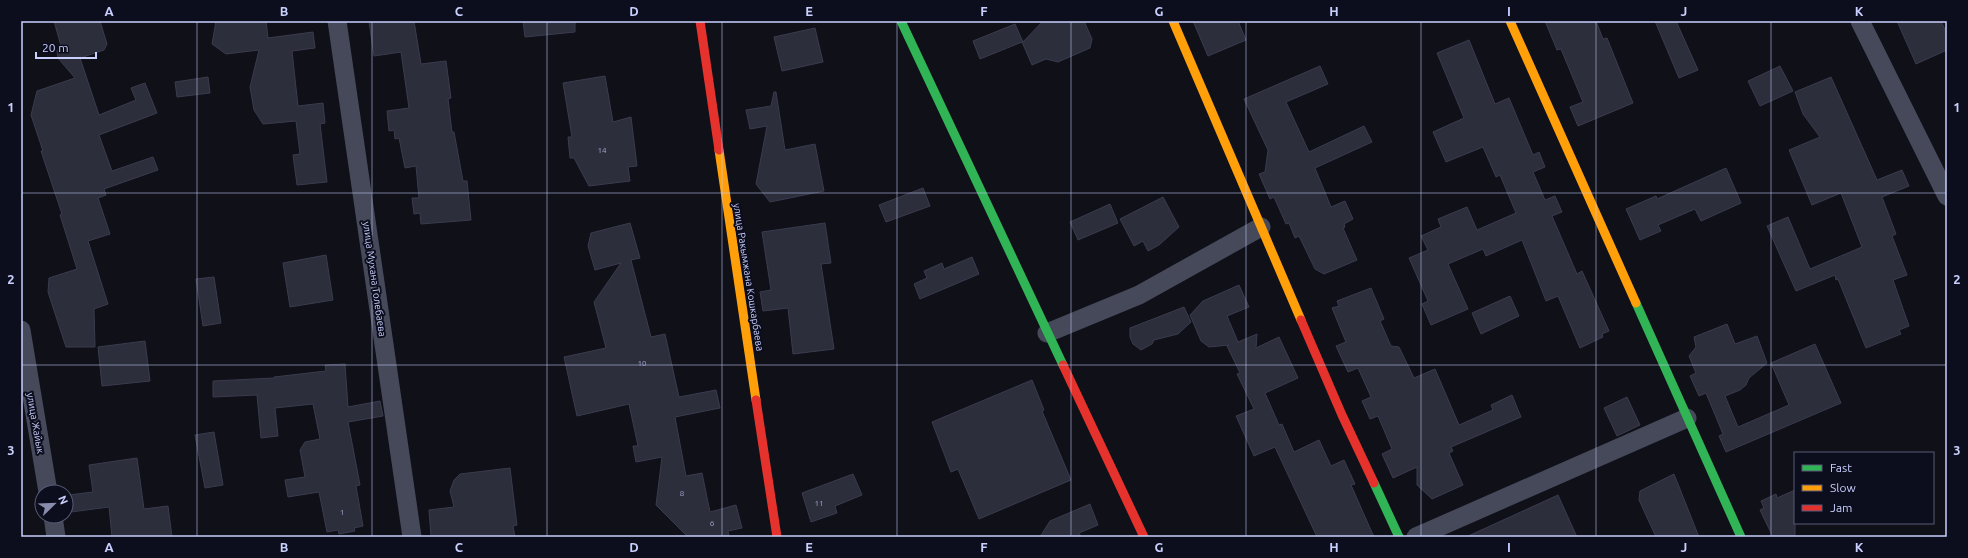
<svg xmlns="http://www.w3.org/2000/svg" width="1968" height="558" font-family="Ubuntu,sans-serif">
  <rect width="100%" height="100%" fill="#101019"/>
  <g fill="#2c2e3c" stroke="#3a3b4e">
    <polygon points="54,21 100,21 107,44 104,50 80,58 99,115 136,100 131,88 145,83 157,113 99,135 112,171 153,157 158,170 104,189 106,195 98,198 110,234 88,241 108,304 94,309 95,347 66,347 48,292 49,278 77,269 60,215 62,214 41,151 43,151 31,115 37,91 75,78 58,58 57,51 61,46"/>
    <polygon points="216,21 266,21 268,38 313,32 315,48 292,51 298,106 323,103 325,123 320,124 327,182 297,185 293,155 300,154 296,121 263,124 254,110 250,87 259,50 226,54 212,44"/>
    <polygon points="369,21 414,21 421,64 446,61 451,98 448,99 452,132 454,132 463,181 467,181 471,220 421,224 420,213 414,214 412,198 419,198 416,166 405,168 399,138 395,139 394,130 389,131 387,111 409,108 401,52 374,56"/>
    <polygon points="523,21 575,21 575,32 525,37"/>
    <polygon points="1043,21 1084,21 1092,39 1090,48 1058,62 1046,59 1032,65 1022,42 980,59 973,41 1015,24 1023,42"/>
    <polygon points="1193,21 1238,21 1246,40 1208,56"/>
    <polygon points="1545,21 1596,21 1603,39 1607,38 1633,103 1578,126 1570,107 1583,102 1561,49 1557,50"/>
    <polygon points="1655,21 1676,21 1698,70 1679,78"/>
    <polygon points="1897,21 1941,21 1947,34 1947,50 1916,64"/>
    <polygon points="815,28 823,62 782,71 774,37"/>
    <polygon points="1469,40 1495,104 1509,98 1533,155 1539,152 1545,167 1533,172 1545,200 1555,196 1562,212 1552,216 1577,274 1582,271 1609,331 1602,334 1603,337 1580,348 1558,296 1546,301 1522,240 1486,256 1483,249 1448,264 1468,309 1431,325 1422,304 1428,301 1409,258 1428,250 1421,236 1441,227 1438,219 1467,207 1477,230 1516,213 1500,175 1496,177 1483,147 1446,162 1433,132 1464,118 1437,53"/>
    <polygon points="1320,66 1328,84 1286,102 1309,152 1364,126 1372,142 1315,168 1331,207 1345,201 1353,219 1344,224 1345,227 1343,228 1357,260 1324,274 1315,269 1299,236 1295,238 1289,223 1286,224 1274,197 1270,199 1259,174 1265,172 1268,150 1244,99"/>
    <polygon points="1780,66 1793,91 1760,106 1748,81"/>
    <polygon points="605,76 613,122 631,117 637,166 628,167 630,181 589,186 574,158 570,158 568,137 572,137 563,83"/>
    <polygon points="208,77 210,93 177,97 175,82"/>
    <polygon points="1831,77 1877,180 1902,170 1909,186 1882,197 1896,234 1892,236 1907,275 1893,280 1909,326 1899,330 1901,334 1866,348 1838,279 1836,280 1835,275 1796,291 1767,226 1788,217 1810,269 1862,247 1841,193 1812,205 1789,150 1820,137 1803,114 1795,92"/>
    <polygon points="774,92 776,92 785,150 815,144 824,191 770,202 756,184 767,126 750,129 746,110 771,106"/>
    <polygon points="1726,168 1741,203 1701,221 1695,209 1658,225 1661,231 1640,240 1626,209 1656,196 1657,199"/>
    <polygon points="923,188 930,206 886,222 879,205"/>
    <polygon points="1163,197 1179,227 1159,245 1148,251 1143,241 1134,246 1120,219"/>
    <polygon points="1110,204 1118,223 1078,240 1070,222"/>
    <polygon points="630,223 640,258 631,260 651,337 665,334 679,397 716,390 720,408 675,417 686,476 702,473 710,512 736,505 742,528 728,531 729,537 688,537 656,505 662,457 636,462 633,446 638,446 629,404 577,416 564,357 606,348 594,302 621,263 595,270 588,246 591,233"/>
    <polygon points="825,223 831,263 821,264 834,349 793,354 788,308 763,311 760,292 771,290 762,232"/>
    <polygon points="326,255 333,300 290,307 283,263"/>
    <polygon points="972,257 979,274 920,299 914,284 927,278 924,271 942,263 944,269"/>
    <polygon points="214,277 221,323 203,326 196,279"/>
    <polygon points="1239,285 1249,307 1227,316 1238,342 1257,334 1256,348 1279,337 1298,378 1265,393 1279,425 1282,424 1294,452 1319,440 1331,466 1344,460 1355,484 1351,485 1374,537 1317,537 1275,447 1254,456 1236,416 1254,409 1237,374 1240,373 1227,346 1229,345 1209,347 1201,341 1190,315 1203,301"/>
    <polygon points="1371,288 1384,319 1380,321 1391,346 1399,347 1414,378 1435,369 1459,425 1493,410 1491,405 1512,395 1521,417 1451,447 1453,451 1449,453 1463,485 1432,499 1417,485 1417,467 1393,478 1382,454 1392,449 1378,416 1370,419 1362,401 1371,397 1358,368 1348,372 1336,346 1346,342 1332,308 1339,306 1337,301"/>
    <polygon points="1510,296 1519,316 1481,334 1472,313"/>
    <polygon points="1184,307 1191,322 1178,334 1154,340 1152,344 1141,350 1133,344 1130,337 1130,328"/>
    <polygon points="1727,324 1735,344 1757,336 1767,363 1749,378 1746,385 1740,390 1725,396 1738,427 1789,405 1771,363 1815,344 1841,403 1726,452 1719,436 1723,434 1706,393 1699,396 1690,376 1696,373 1689,356 1696,347 1694,337"/>
    <polygon points="145,341 150,381 102,386 98,347"/>
    <polygon points="345,364 348,407 380,401 383,416 348,422 360,485 356,486 363,526 354,528 355,531 339,534 338,530 327,532 319,492 288,497 285,480 305,477 300,450 305,442 320,439 313,404 275,408 278,436 261,438 257,395 213,397 213,381 274,378 274,377 326,371 325,365"/>
    <polygon points="1032,380 1044,410 1042,411 1071,480 979,519 958,469 951,472 932,422"/>
    <polygon points="1627,397 1640,425 1617,436 1604,408"/>
    <polygon points="214,432 223,485 205,488 195,435"/>
    <polygon points="137,458 144,509 168,506 172,537 112,537 109,507 71,512 69,495 93,492 89,465"/>
    <polygon points="510,468 517,525 513,526 515,537 431,537 429,510 454,507 450,491 454,480 460,474"/>
    <polygon points="853,474 862,495 835,506 837,513 811,522 802,493"/>
    <polygon points="1674,474 1699,537 1656,537 1639,500 1640,491"/>
    <polygon points="1795,490 1795,537 1773,537 1760,510 1764,508 1761,501 1776,494 1777,498"/>
    <polygon points="1558,495 1577,537 1466,537"/>
    <polygon points="1090,504 1098,525 1079,533 1081,537 1040,537 1050,521"/>
  </g>
  <g fill="none" stroke-linecap="round" stroke-linejoin="round">
    <g stroke="#45495a" stroke-width="19">
      <polyline points="337,21 412,537"/>
      <polyline points="1860,21 1947,196"/>
      <polyline points="21,330 48,492"/>
      <polyline points="1047,333 1139,295 1261,227"/>
      <polyline points="53,516 56,537"/>
      <polyline points="1416,537 1687,418"/>
    </g>
    <g stroke="#30b455" stroke-width="9">
      <polyline points="901,21 1063,365"/>
      <polyline points="1636,303 1741,537"/>
      <polyline points="1374,483 1399,537"/>
    </g>
    <g stroke="#ff9f0a" stroke-width="9">
      <polyline points="1173,21 1301,320"/>
      <polyline points="1510,21 1636,303"/>
      <polyline points="719,150 756,400"/>
    </g>
    <g stroke="#e5322d" stroke-width="9">
      <polyline points="700,21 719,150"/>
      <polyline points="1301,320 1342,415 1374,483"/>
      <polyline points="1063,365 1144,537"/>
      <polyline points="756,400 777,537"/>
    </g>
  </g>
  <path fill="none" stroke="#c9d0fe" stroke-width="1" stroke-opacity="0.55" d="M197 21V537M372 21V537M547 21V537M722 21V537M897 21V537M1071 21V537M1246 21V537M1421 21V537M1596 21V537M1771 21V537M21 193H1947M21 365H1947"/>
  <g text-anchor="middle" stroke-width="4" stroke-linejoin="round" paint-order="stroke">
    <g font-size="8" fill="#a2a8ce">
      <text x="602" y="153">14</text>
      <text x="642" y="366">10</text>
      <text x="682" y="496">8</text>
      <text x="819" y="506">11</text>
      <text x="342" y="515">1</text>
      <text x="712" y="526">6</text>
    </g>
    <g font-size="10" fill="#c9d0fe" stroke="#0c0d1d">
      <text transform="translate(749 277) rotate(81)" y="4">улица Ракымжана Кошкарбаева</text>
      <text transform="translate(375 279) rotate(82)" y="4">улица Мухана Толебаева</text>
      <text transform="translate(36 423) rotate(80)" y="4">улица Жайык</text>
    </g>
  </g>
  <rect width="1968" height="558" fill="none" stroke="#0c0d1d" stroke-width="44"/>
  <rect x="1794" y="452" width="140" height="72" fill="#0c0d1d" stroke="#585b77"/>
  <rect x="1802" y="465" width="20" height="6" fill="#30b455" stroke="#585b77"/>
  <text x="1830" y="472" font-size="12" fill="#c9d0fe">Fast</text>
  <rect x="1802" y="485" width="20" height="6" fill="#ff9f0a" stroke="#585b77"/>
  <text x="1830" y="492" font-size="12" fill="#c9d0fe">Slow</text>
  <rect x="1802" y="505" width="20" height="6" fill="#e5322d" stroke="#585b77"/>
  <text x="1830" y="512" font-size="12" fill="#c9d0fe">Jam</text>
  <g transform="translate(54 504) rotate(67)"><circle r="19" fill="#0c0d1d" stroke="#585b77"/>
  <path d="M0-3L7 15L0 10L-7 15Z" fill="#888dae"/>
  <text y="-6" font-size="11" font-weight="bold" text-anchor="middle" fill="#c9d0fe">N</text>
  </g>
  <path d="M36 52v6h60v-6" fill="none" stroke="#c9d0fe" stroke-width="2"/>
  <text x="42" y="52" font-size="12" fill="#c9d0fe" stroke="#0c0d1d" stroke-width="3" paint-order="stroke">20 m</text>
  <rect x="22" y="22" width="1924" height="514" fill="none" stroke="#c9d0fe" stroke-width="1.5"/>
  <g font-size="13" text-anchor="middle" font-weight="bold" fill="#c9d0fe">
    <text x="109" y="16">A</text>
    <text x="284" y="16">B</text>
    <text x="459" y="16">C</text>
    <text x="634" y="16">D</text>
    <text x="809" y="16">E</text>
    <text x="984" y="16">F</text>
    <text x="1159" y="16">G</text>
    <text x="1334" y="16">H</text>
    <text x="1509" y="16">I</text>
    <text x="1684" y="16">J</text>
    <text x="1859" y="16">K</text>
    <text x="11" y="112">1</text>
    <text x="1957" y="112">1</text>
    <text x="11" y="284">2</text>
    <text x="1957" y="284">2</text>
    <text x="11" y="455">3</text>
    <text x="1957" y="455">3</text>
    <text x="109" y="552">A</text>
    <text x="284" y="552">B</text>
    <text x="459" y="552">C</text>
    <text x="634" y="552">D</text>
    <text x="809" y="552">E</text>
    <text x="984" y="552">F</text>
    <text x="1159" y="552">G</text>
    <text x="1334" y="552">H</text>
    <text x="1509" y="552">I</text>
    <text x="1684" y="552">J</text>
    <text x="1859" y="552">K</text>
  </g>
</svg>
